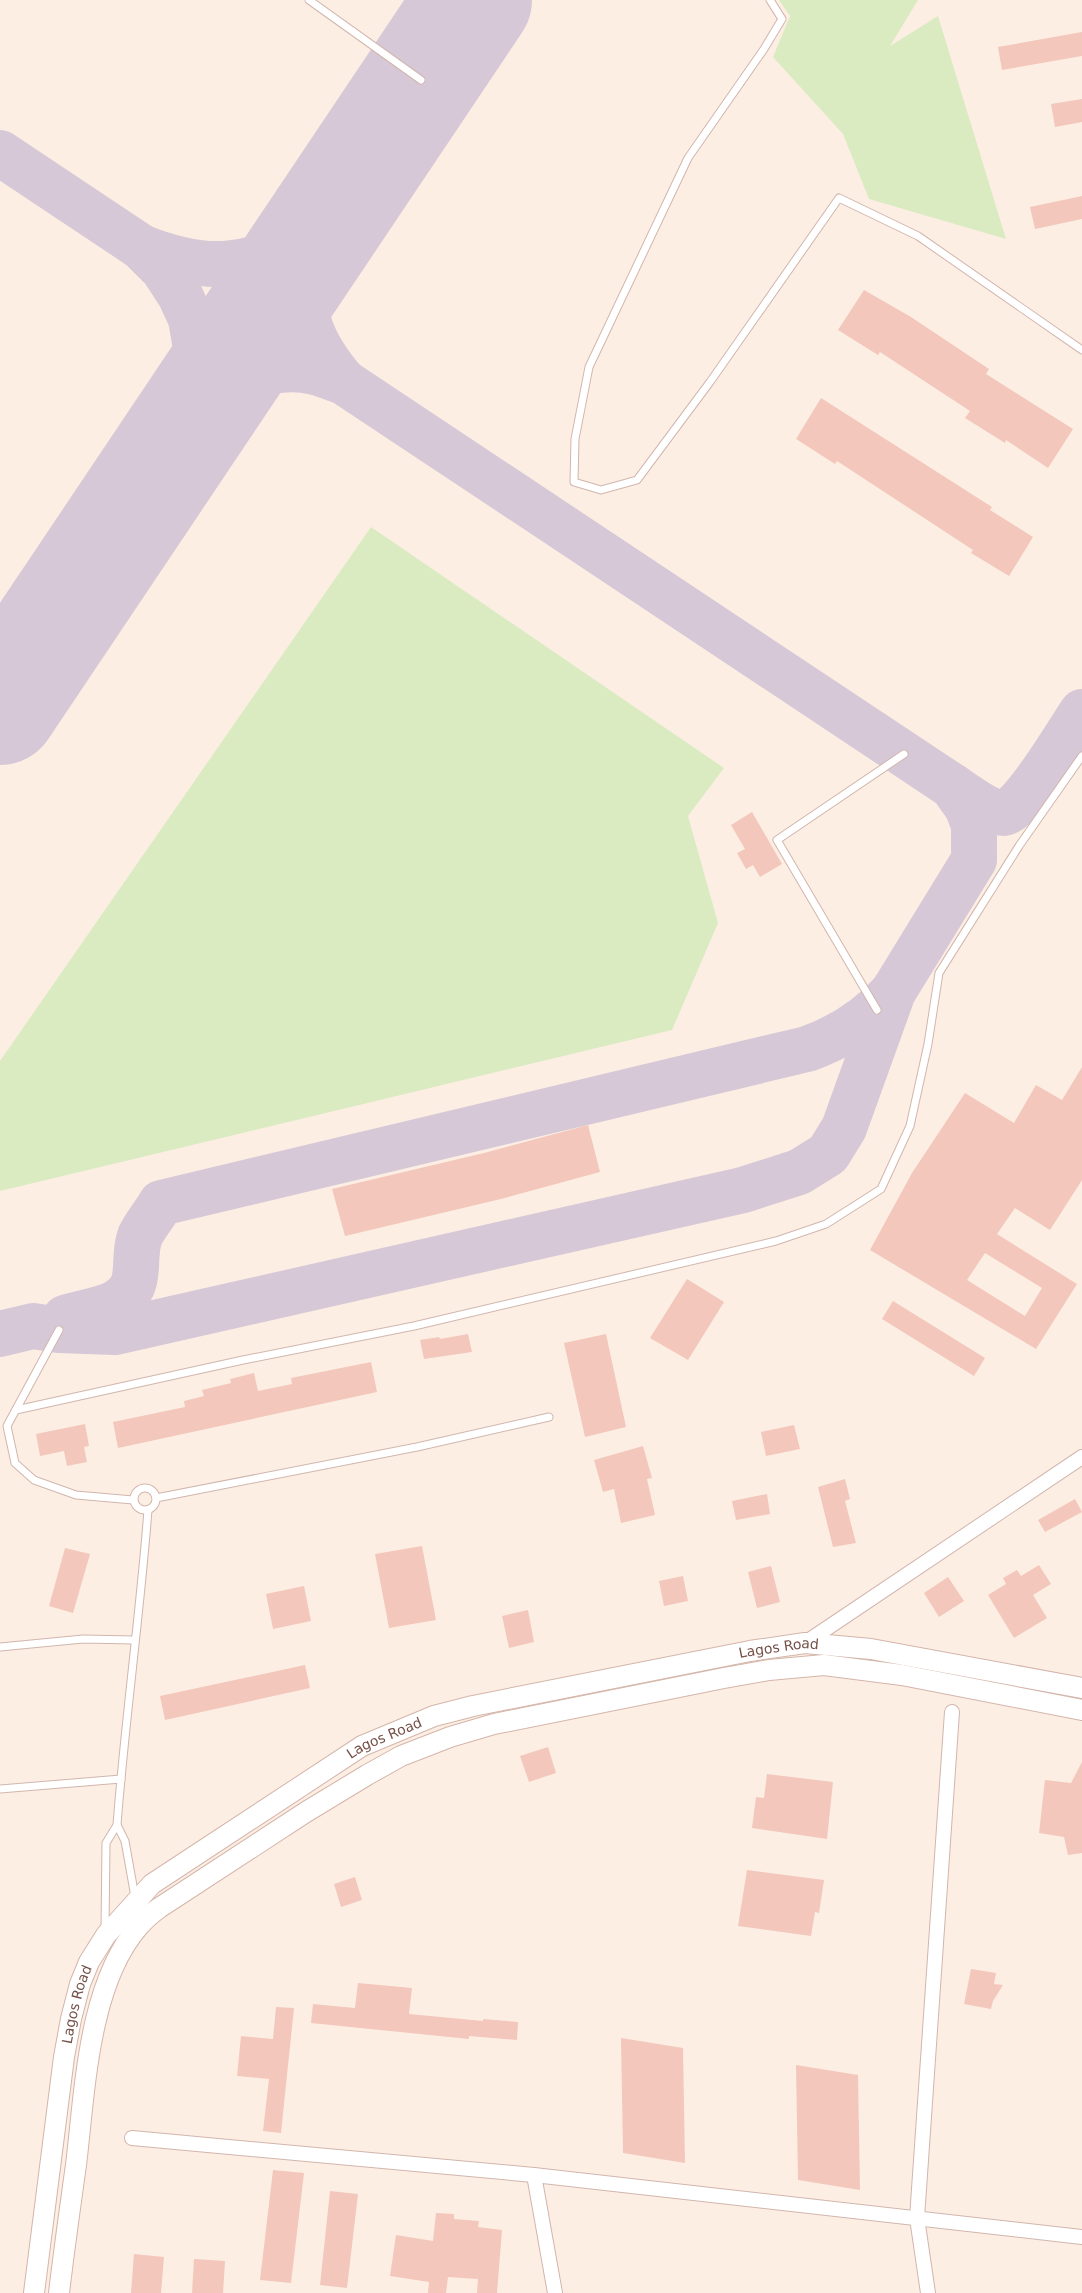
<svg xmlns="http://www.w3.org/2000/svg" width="1082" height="2293" font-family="'DejaVu Sans',sans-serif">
  <rect width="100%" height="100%" fill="#fdeee4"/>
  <g fill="#daebc2">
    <polygon points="779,0 918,0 890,46 938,16 1006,239 869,199 843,134 773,57 790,16"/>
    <polygon points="371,527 724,768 688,816 718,923 672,1030 0,1191 0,1061"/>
  </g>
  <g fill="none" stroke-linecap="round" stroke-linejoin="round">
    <g stroke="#d6c8d6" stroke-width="46">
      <polyline points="0,153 141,247 163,269 180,295 191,319 197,354 197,382 182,433"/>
      <path d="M315 239C313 249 308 259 307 269 298 315 315 348 344 382"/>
      <path d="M141 247C201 271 249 272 304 235 316 227 326 216 336 207"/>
      <path d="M952 786C964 794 989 813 1003 813 1021 813 1070 729 1082 712"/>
      <path d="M65 1318C79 1313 105 1310 117 1302 145 1286 131 1261 140 1236 145 1225 155 1214 161 1203L807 1049C841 1037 869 1019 893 992"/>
      <path d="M0 1334 33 1326 59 1330 115 1332 743 1190 799 1172 828 1154 844 1128 893 992 974 860V825L967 807 952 786 344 382C334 379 324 374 315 372 263 360 226 388 192 423"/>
    </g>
    <polyline stroke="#d6c8d6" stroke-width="116" points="0,707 474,0"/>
  </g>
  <g fill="#f3c7bb" fill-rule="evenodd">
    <polygon points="1082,32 1082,56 1002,70 998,47"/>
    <polygon points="1082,99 1082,122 1055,127 1051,104"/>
    <polygon points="1082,196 1082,219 1035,229 1030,207"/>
    <polygon points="864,290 911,317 989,369 986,374 1073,429 1048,468 1006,440 1005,443 965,418 970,411 880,352 878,355 838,330"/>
    <polygon points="821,398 992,507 990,510 1033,537 1009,576 971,553 973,550 837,461 835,464 796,439"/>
    <polygon points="752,812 782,864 760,877 753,865 746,869 737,853 745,849 731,825"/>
    <path d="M1082 1067V1180L1050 1230 1015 1208 997 1234 1077 1284 1036 1349 870 1250 912 1173 965 1093 1014 1123 1036 1085 1062 1100ZM985 1253 1042 1288 1025 1316 967 1280Z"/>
    <polygon points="588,1125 600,1172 501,1199 345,1236 332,1189 484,1153"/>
    <polygon points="687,1279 724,1302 688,1360 650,1338"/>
    <polygon points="893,1301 985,1358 974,1376 882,1319"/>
    <polygon points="468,1334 472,1352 424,1359 420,1340 439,1337 440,1339"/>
    <polygon points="606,1334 626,1427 585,1437 564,1343"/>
    <polygon points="371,1362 377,1392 118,1448 113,1422 185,1407 184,1401 204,1396 202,1390 231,1383 230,1379 254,1373 258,1391 292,1384 291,1378"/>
    <polygon points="85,1424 89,1446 84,1447 87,1462 67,1466 64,1451 40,1456 36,1434"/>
    <polygon points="794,1425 800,1449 766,1456 761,1432"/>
    <polygon points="643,1446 652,1478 647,1479 655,1515 621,1523 614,1489 603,1492 594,1460"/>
    <polygon points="845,1479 850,1499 845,1501 856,1543 833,1547 818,1487"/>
    <polygon points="767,1494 770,1514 736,1520 732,1501"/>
    <polygon points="1075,1499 1082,1512 1045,1532 1038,1520"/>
    <polygon points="422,1546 436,1620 389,1628 375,1554"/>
    <polygon points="65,1548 90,1554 73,1613 49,1606"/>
    <polygon points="1039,1565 1051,1584 1033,1595 1047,1618 1014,1638 988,1595 1006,1584 1003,1578 1017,1570 1021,1576"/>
    <polygon points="771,1566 780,1602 757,1608 748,1572"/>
    <polygon points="683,1576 688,1601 664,1606 659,1581"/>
    <polygon points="948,1577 964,1601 939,1617 924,1593"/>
    <polygon points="304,1586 311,1621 273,1629 266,1594"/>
    <polygon points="528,1610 534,1642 509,1648 502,1616"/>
    <polygon points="305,1665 310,1688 165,1720 160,1696"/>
    <polygon points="548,1747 556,1773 529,1782 520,1756"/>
    <polygon points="1082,1762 1082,1853 1068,1855 1064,1837 1039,1833 1045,1780 1071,1783"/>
    <polygon points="767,1774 833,1782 827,1839 752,1828 756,1797 764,1798"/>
    <polygon points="747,1870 824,1880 819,1913 815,1912 811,1936 738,1926"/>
    <polygon points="355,1877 362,1900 341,1907 334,1884"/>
    <polygon points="971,1969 996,1973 994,1984 1003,1985 993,2001 991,2009 964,2004"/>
    <polygon points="358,1983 412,1988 409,2014 483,2021 483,2019 518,2022 517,2040 469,2036 469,2039 311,2023 313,2004 355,2008"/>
    <polygon points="276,2007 294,2008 281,2133 263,2131 269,2079 237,2076 241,2036 273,2039"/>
    <polygon points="621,2038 683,2048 685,2163 623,2153"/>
    <polygon points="796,2065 858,2075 860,2190 798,2180"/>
    <polygon points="273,2170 304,2173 291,2283 260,2280"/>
    <polygon points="330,2191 358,2194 347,2288 320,2285"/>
    <polygon points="436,2213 454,2214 454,2219 479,2221 478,2227 502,2230 497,2293 477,2293 478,2279 448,2277 446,2293 428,2293 429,2282 390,2276 396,2235 433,2241"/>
    <polygon points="134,2254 164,2257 161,2293 131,2293"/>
    <polygon points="194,2259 225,2261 223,2293 192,2293"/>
  </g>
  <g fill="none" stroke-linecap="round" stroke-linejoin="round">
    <defs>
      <g id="lane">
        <polyline points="309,0 421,80"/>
        <polyline points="770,0 782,19 764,49 688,158 589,367 575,439 574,482 601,490 637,480 710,382 839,198 918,236 1082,350"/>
        <polyline points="877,1010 777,840 904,754"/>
        <polyline points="59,1330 7,1426 15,1463 34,1480 76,1495 133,1500"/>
        <polyline points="16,1410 243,1360 414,1326 776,1241 826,1224 881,1189 910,1126 928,1044 939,973 1019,846 1082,756"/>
        <circle cx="145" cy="1499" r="11"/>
        <polyline points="156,1498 417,1447 549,1417"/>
        <polyline points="0,1647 83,1639 134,1640"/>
        <polyline points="0,1789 121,1779"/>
        <polyline points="117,1825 125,1841 135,1897"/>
        <path d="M105 1930 106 1843 117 1825C125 1720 140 1615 148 1510"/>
      </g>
      <g id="street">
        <polyline points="805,1643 1082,1457"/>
        <polyline points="132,2138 534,2175 1082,2237"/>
        <polyline points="534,2175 555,2293"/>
        <polyline points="928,2293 917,2218 952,1712"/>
      </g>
      <g id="secondary">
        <path id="s1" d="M34 2293 64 2057 71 2019 80 1984 89 1962 106 1935 152 1884 362 1746 434 1716 473 1706 750 1651 805 1643 871 1649 1082 1688"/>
        <path d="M59 2293C64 2250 70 2208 76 2165 85 2091 88 1984 139 1926 145 1919 152 1913 159 1908L306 1812 367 1775 401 1756 450 1737 494 1724 724 1678 769 1670 824 1665 902 1675 1082 1710"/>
      </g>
    </defs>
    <use href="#lane" stroke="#d1b6ad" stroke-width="9"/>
    <use href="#street" stroke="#d1b6ad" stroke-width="16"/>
    <use href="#secondary" stroke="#d4b5aa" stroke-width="22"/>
    <use href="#lane" stroke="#fff" stroke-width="7"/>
    <use href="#street" stroke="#fff" stroke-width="14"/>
    <use href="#secondary" stroke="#fff" stroke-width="20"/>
  </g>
  <g text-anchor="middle" stroke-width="4" stroke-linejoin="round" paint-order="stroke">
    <g font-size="14" fill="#765149" stroke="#fff3eb">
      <text dy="5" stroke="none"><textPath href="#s1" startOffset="1118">Lagos Road</textPath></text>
      <text dy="5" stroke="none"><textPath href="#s1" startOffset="712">Lagos Road</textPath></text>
      <text dy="5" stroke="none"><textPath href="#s1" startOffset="292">Lagos Road</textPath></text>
    </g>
  </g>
</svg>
